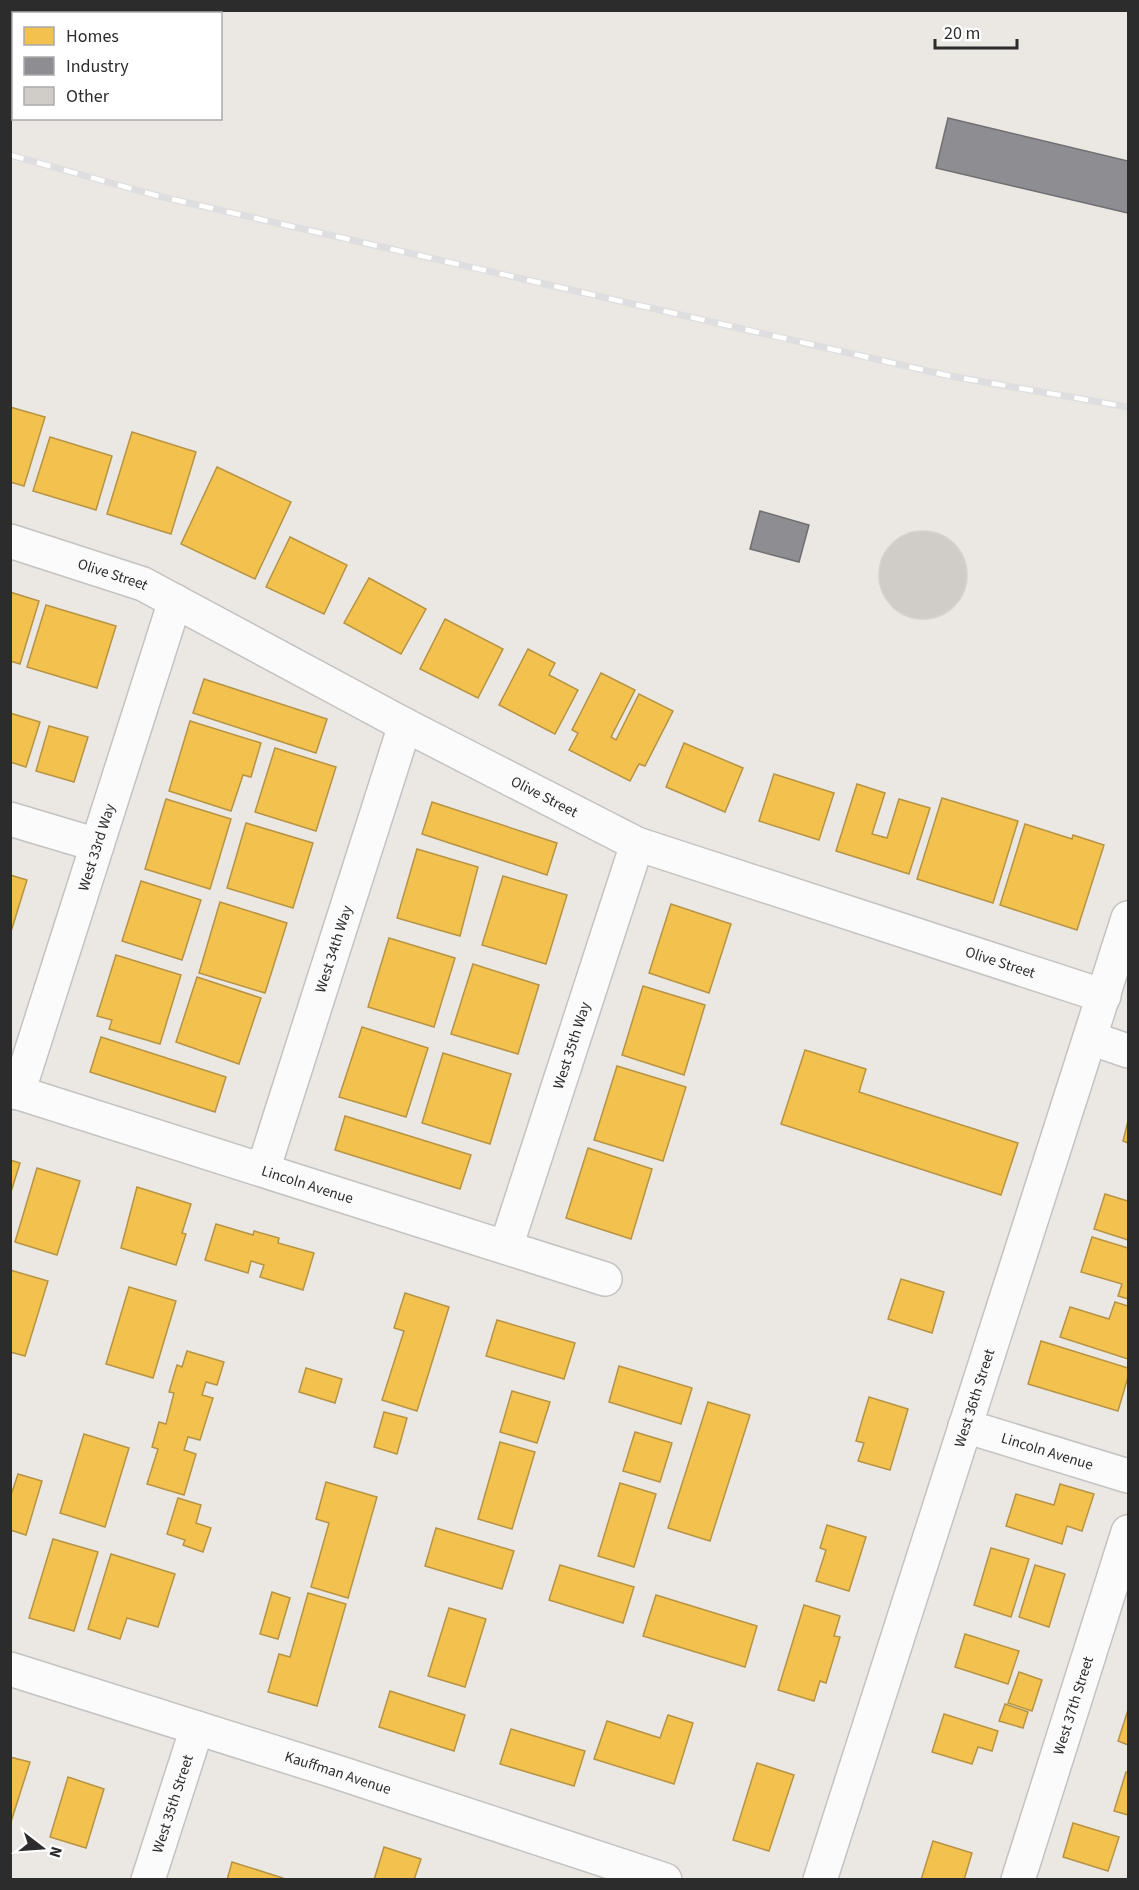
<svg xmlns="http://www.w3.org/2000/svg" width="1139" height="1890" font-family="'Source Sans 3',sans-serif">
  <rect width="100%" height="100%" fill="#ebe7e2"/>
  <g fill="#f2c14e" stroke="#b79444" stroke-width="1.5">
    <polygon points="10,407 45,417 24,486 10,482"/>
    <polygon points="132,432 196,452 171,534 107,514"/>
    <polygon points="50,437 112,456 96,510 33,491"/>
    <polygon points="217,467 291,502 255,579 181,544"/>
    <polygon points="290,537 347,565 324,614 266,587"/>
    <polygon points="369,578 426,609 401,654 344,623"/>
    <polygon points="10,592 39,601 20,664 10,661"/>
    <polygon points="46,605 116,626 97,688 27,667"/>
    <polygon points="445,619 503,649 478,698 420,669"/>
    <polygon points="528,649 555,663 549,675 578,690 555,734 499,705"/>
    <polygon points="601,673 635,690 611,737 616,740 639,694 673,711 645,766 639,764 630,781 569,750 578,733 572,730"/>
    <polygon points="204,679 327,719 316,753 193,713"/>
    <polygon points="10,713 40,722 26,767 10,762"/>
    <polygon points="190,721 261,743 251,777 243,775 231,811 169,791"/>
    <polygon points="49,726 88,737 74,782 36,771"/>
    <polygon points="684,743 743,768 725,812 666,787"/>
    <polygon points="275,748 336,767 316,831 255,812"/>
    <polygon points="774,774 834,793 819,840 759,821"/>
    <polygon points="857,784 885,793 872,834 887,838 899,799 930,808 909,874 836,851"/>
    <polygon points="942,798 1018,821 993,903 917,879"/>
    <polygon points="166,799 231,819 210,889 145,869"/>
    <polygon points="432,802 557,843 547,875 422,834"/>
    <polygon points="246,823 313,843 293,908 227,888"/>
    <polygon points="1025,824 1072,839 1073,835 1104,845 1077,930 1000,905"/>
    <polygon points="417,849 478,867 460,936 397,918"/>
    <polygon points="10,875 27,880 10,935"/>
    <polygon points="503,876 567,895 546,964 482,945"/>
    <polygon points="141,881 201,900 182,960 122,941"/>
    <polygon points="220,902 287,923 265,993 199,973"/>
    <polygon points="671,904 731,924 709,993 649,973"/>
    <polygon points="389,938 455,958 434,1027 368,1007"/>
    <polygon points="116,955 181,975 160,1044 109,1029 112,1020 97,1016"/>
    <polygon points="473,964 539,985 518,1054 451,1034"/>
    <polygon points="197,977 261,998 239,1064 176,1042"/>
    <polygon points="643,986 705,1005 684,1075 622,1055"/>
    <polygon points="362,1027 428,1048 406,1117 339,1097"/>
    <polygon points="101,1037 226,1077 215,1112 90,1072"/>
    <polygon points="805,1050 866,1069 859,1092 1018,1143 1001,1195 781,1124"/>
    <polygon points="443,1053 511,1074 490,1144 422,1123"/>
    <polygon points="617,1066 686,1087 663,1161 594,1140"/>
    <polygon points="345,1116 471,1155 460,1189 335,1150"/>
    <polygon points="1128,1121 1128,1143 1123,1141"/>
    <polygon points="588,1148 652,1169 631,1239 566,1218"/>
    <polygon points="10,1160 20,1163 10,1195"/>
    <polygon points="37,1168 80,1181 57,1255 15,1242"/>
    <polygon points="137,1187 191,1204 182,1233 186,1234 176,1265 121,1248"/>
    <polygon points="1105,1194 1128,1201 1128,1240 1094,1229"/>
    <polygon points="216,1224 253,1235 254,1231 279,1238 278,1243 314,1253 303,1290 260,1277 264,1265 251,1261 248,1273 205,1260"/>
    <polygon points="1092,1237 1128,1248 1128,1299 1118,1296 1122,1284 1081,1272"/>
    <polygon points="10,1270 48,1281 25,1356 10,1352"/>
    <polygon points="901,1279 944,1292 932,1333 888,1319"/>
    <polygon points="129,1287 176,1301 153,1378 106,1364"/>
    <polygon points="405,1293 449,1307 417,1411 382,1400 404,1331 394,1328"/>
    <polygon points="1115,1302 1128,1306 1128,1359 1060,1337 1070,1307 1109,1319"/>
    <polygon points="497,1320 575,1343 564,1379 486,1356"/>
    <polygon points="1041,1341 1128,1368 1128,1377 1118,1411 1028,1384"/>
    <polygon points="187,1351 224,1362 217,1385 206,1382 202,1395 213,1398 200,1440 188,1437 184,1450 196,1454 184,1495 147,1484 158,1449 152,1447 159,1422 166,1424 174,1393 169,1392 177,1365 182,1367"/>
    <polygon points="619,1366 692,1388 681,1424 609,1402"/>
    <polygon points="306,1368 342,1379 335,1403 299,1392"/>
    <polygon points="512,1391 550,1402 537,1443 500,1432"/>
    <polygon points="869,1397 908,1409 890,1470 858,1461 864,1443 856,1441"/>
    <polygon points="708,1402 750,1415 710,1541 668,1528"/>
    <polygon points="384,1412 407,1418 397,1454 374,1447"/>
    <polygon points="635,1432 672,1443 660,1482 623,1471"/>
    <polygon points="84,1434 129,1448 105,1527 60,1513"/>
    <polygon points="500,1442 535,1452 512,1529 478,1519"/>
    <polygon points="18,1474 42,1481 26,1535 10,1530 10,1498"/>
    <polygon points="326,1482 377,1497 348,1598 311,1587 329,1523 316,1519"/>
    <polygon points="620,1483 656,1494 634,1567 598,1556"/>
    <polygon points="1060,1484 1094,1494 1082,1531 1067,1526 1062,1544 1006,1526 1016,1494 1054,1505"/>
    <polygon points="178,1498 201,1505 196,1523 211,1528 203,1552 183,1545 185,1540 167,1534"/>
    <polygon points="827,1525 866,1537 849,1591 816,1581 826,1550 820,1548"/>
    <polygon points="436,1528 514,1551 502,1589 425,1566"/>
    <polygon points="53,1539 98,1552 74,1631 29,1618"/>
    <polygon points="991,1548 1029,1559 1011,1617 974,1605"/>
    <polygon points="111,1554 175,1574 158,1627 127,1618 120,1639 88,1629"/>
    <polygon points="560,1565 634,1587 623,1623 549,1600"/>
    <polygon points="1035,1565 1065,1574 1049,1627 1019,1617"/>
    <polygon points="272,1592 290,1598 278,1639 260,1634"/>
    <polygon points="308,1593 346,1604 317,1706 268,1692 279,1654 290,1657"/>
    <polygon points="656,1595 757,1626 745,1667 643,1636"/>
    <polygon points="804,1605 840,1616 834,1636 840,1637 826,1683 820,1681 814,1701 778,1690"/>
    <polygon points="449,1608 486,1619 465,1687 428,1676"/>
    <polygon points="965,1634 1019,1651 1008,1684 955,1667"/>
    <polygon points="1019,1672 1042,1680 1032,1711 1008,1703"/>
    <polygon points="390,1691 465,1715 454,1751 379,1727"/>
    <polygon points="1005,1704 1028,1712 1023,1728 999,1721"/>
    <polygon points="1128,1710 1128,1745 1118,1741"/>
    <polygon points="944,1714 998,1731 992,1751 978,1747 972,1764 932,1752"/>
    <polygon points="668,1715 693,1723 674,1784 594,1759 607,1721 660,1738"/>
    <polygon points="511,1729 585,1751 574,1786 500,1764"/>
    <polygon points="10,1757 30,1762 10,1825"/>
    <polygon points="757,1763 794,1775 769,1851 733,1840"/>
    <polygon points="1126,1772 1128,1772 1128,1815 1114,1811"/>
    <polygon points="68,1777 104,1789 86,1848 50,1837"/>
    <polygon points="1073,1823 1119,1837 1108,1871 1063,1857"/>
    <polygon points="933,1841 972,1853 964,1880 921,1880"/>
    <polygon points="384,1847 421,1859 414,1880 374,1880"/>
    <polygon points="232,1862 283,1878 283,1880 227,1880"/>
  </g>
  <g fill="#8d8d92" stroke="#707073" stroke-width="1.5">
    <polygon points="948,118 1128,161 1128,213 936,168"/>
    <polygon points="760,511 809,525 799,562 750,549"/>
  </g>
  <circle fill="#d0cdc9" stroke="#d6d3ce" stroke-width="1.5" cx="923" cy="575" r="44"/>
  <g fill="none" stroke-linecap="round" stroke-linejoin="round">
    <defs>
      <g id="minor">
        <path id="s1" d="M10 541 143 584 405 725 637 844 1104 996"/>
        <polyline points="10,819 97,845"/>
        <polyline points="1090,1038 1128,1051"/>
        <path id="s2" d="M10 1090 605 1279"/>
        <path id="s3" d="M18 1093 175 601"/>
        <path id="s4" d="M263 1170 405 725"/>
        <path id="s5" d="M506 1247 637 844"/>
        <path id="s6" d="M965 1426 1128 1476"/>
        <path id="s7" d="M10 1669 340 1773 665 1880"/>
        <path id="s8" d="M148 1880 197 1728"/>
        <path id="s9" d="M820 1880 1128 918"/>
        <path id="s10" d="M1018 1880 1128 1532"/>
      </g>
    </defs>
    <use href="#minor" stroke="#c4c3c3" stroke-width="36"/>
    <use href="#minor" stroke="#fcfbfb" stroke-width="33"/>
    <defs>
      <polyline id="rail" points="10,155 158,196 950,376 1128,407"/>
    </defs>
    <use href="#rail" stroke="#dedee0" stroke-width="7"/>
    <use href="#rail" stroke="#fff" stroke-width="4.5" stroke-dasharray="14" stroke-linecap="butt"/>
  </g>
  <g text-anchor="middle" stroke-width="6" stroke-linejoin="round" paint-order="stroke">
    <g font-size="15" fill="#2c2c2c" stroke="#fff">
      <text dy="5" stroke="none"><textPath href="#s1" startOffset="108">Olive Street</textPath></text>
      <text dy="5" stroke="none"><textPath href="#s1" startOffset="594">Olive Street</textPath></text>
      <text dy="5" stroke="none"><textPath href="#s3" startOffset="258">West 33rd Way</textPath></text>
      <text dy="5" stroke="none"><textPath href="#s4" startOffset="232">West 34th Way</textPath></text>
      <text dy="5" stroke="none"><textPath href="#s1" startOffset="1080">Olive Street</textPath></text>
      <text dy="5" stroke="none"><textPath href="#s5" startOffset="212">West 35th Way</textPath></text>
      <text dy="5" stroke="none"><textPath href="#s2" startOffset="312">Lincoln Avenue</textPath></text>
      <text dy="5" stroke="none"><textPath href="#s9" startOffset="506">West 36th Street</textPath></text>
      <text dy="5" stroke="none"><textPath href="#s6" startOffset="86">Lincoln Avenue</textPath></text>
      <text dy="5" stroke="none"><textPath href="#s10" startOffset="183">West 37th Street</textPath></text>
      <text dy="5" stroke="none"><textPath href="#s7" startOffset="344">Kauffman Avenue</textPath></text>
      <text dy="5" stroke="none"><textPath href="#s8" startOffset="80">West 35th Street</textPath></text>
    </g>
  </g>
  <rect width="1139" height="1890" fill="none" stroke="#2c2c2c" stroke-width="24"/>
  <rect x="12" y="12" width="210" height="108" fill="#ffffff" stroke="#ababab" stroke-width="1.5"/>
  <rect x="24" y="27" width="30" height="18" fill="#f2c14e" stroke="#ababab" stroke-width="1.5"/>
  <text x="66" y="42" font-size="18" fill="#2c2c2c">Homes</text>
  <rect x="24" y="57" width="30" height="18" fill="#8d8d92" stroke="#ababab" stroke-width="1.5"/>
  <text x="66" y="72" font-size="18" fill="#2c2c2c">Industry</text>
  <rect x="24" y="87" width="30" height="18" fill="#d0cdc9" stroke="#ababab" stroke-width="1.5"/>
  <text x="66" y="102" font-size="18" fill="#2c2c2c">Other</text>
  <g transform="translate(42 1848) rotate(107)" stroke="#ffffff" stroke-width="4.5" paint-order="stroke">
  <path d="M0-4.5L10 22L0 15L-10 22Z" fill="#2c2c2c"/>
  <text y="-9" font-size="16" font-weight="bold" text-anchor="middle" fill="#2c2c2c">N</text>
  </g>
  <path d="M935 39v9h82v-9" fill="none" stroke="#2c2c2c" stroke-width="3"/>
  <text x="944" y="39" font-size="18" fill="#2c2c2c" stroke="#ffffff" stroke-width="4.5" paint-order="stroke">20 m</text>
</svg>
